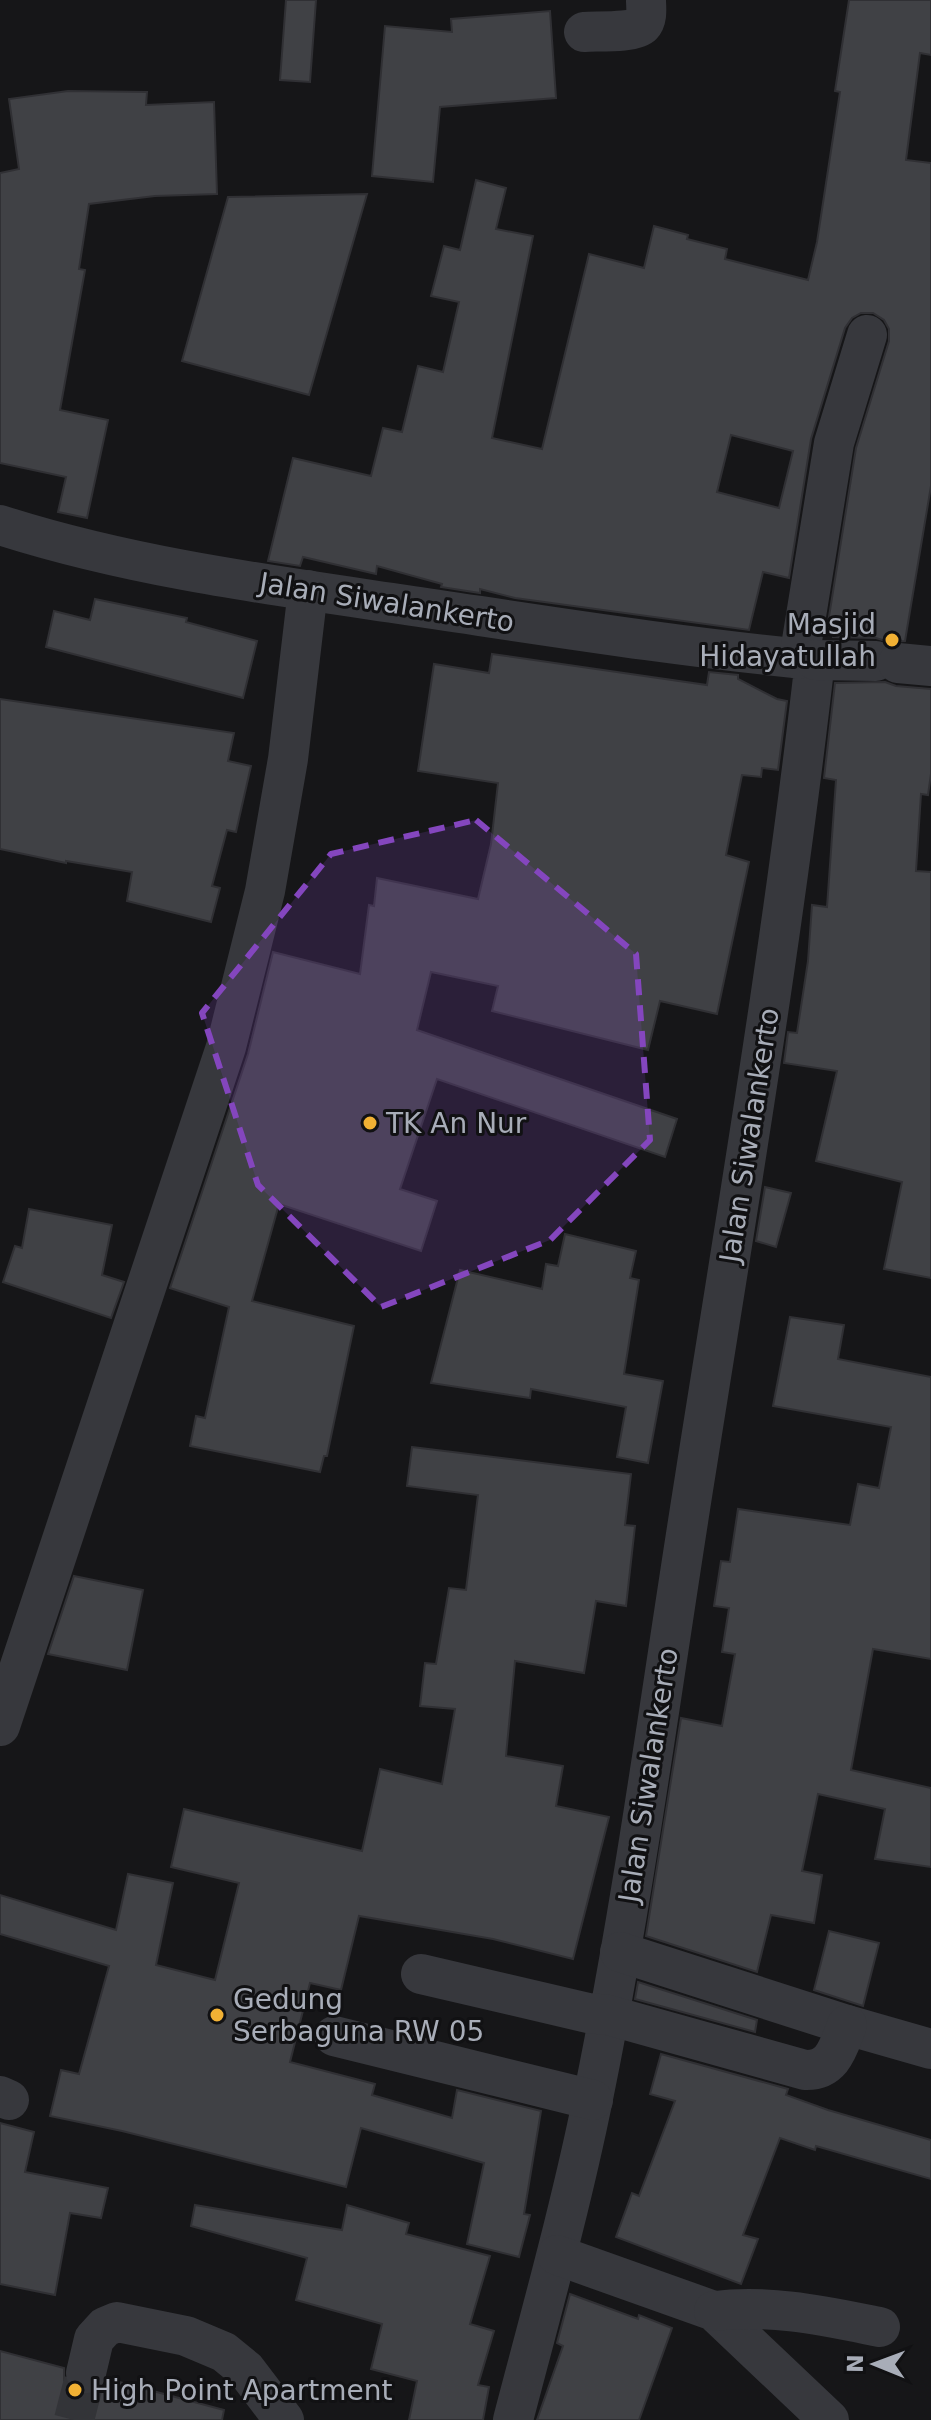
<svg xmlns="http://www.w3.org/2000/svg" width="931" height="2420" font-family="'DejaVu Sans',sans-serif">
  <rect width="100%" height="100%" fill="#161618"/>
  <g fill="#404145" stroke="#303034" stroke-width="2" fill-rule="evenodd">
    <polygon points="286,0 316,0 310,82 280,80"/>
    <path d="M849 0H931V55L920 53 906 160 931 163V486L905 641 889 642 876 638 833 637 834 631 827 629 856 448 889 341V329L884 320 873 313H861L852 318 845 328 811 439 789 578 763 572 749 630 515 598 480 589V593L441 587 442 584 377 566 376 574 303 557 300 566 268 561 293 458 371 476 383 428 402 432 418 366 443 372 459 302 431 296 444 246 460 250 476 180 506 188 496 229 533 236 492 438 542 449 589 254 644 268 654 226 688 235 687 239 727 249 725 259 808 280 817 242 840 92 835 91ZM731 435 793 451 779 508 717 492Z"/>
    <polygon points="550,11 556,98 440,107 433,182 372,176 385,26 452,32 451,19"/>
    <polygon points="68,91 147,92 146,105 214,102 217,194 155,196 89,204 79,269 85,270 60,410 108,420 87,518 58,512 66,477 0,463 0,173 19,169 9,99"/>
    <polygon points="367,194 309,395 182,361 228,197"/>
    <polygon points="95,599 187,618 186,622 257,641 243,698 46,647 54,611 90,620"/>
    <polygon points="492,654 707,685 709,672 738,675 738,679 777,699 787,701 778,770 762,768 761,777 742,775 726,855 749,862 717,1014 660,1001 648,1050 492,1011 498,986 431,972 417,1030 677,1119 665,1157 437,1079 400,1189 437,1201 421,1251 279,1204 252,1301 354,1326 327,1456 324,1456 320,1472 190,1446 196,1416 205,1418 229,1307 170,1288 248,1054 273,952 360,974 369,905 374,906 377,878 478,899 491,844 498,783 418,771 434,664 489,673"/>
    <polygon points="885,682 896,686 931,689 931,774 928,795 921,794 916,871 931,872 931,1278 884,1269 902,1182 816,1161 837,1071 784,1063 788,1032 797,1033 808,961 812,905 827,907 836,780 824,778 835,683"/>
    <polygon points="0,699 234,733 228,761 251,766 236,832 227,830 212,886 220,888 211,922 127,901 132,872 66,861 66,863 0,849"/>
    <polygon points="765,1187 791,1193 776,1247 756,1241"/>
    <polygon points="29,1209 112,1225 102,1275 124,1282 111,1318 3,1282 15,1246 22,1248"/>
    <polygon points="565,1234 636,1251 630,1278 639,1280 624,1374 663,1381 648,1463 617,1457 626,1407 531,1389 530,1398 431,1383 460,1270 542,1289 546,1264 558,1266"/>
    <polygon points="790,1317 844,1325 838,1359 931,1377 931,1659 873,1649 851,1770 931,1788 931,1867 875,1859 885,1809 818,1794 802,1871 822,1875 814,1923 771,1915 757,1972 646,1936 681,1718 722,1726 735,1654 722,1652 729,1608 714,1606 721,1561 730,1562 738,1509 850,1525 858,1484 879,1488 891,1427 773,1406"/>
    <polygon points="412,1447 631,1474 625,1525 635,1526 626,1606 596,1601 584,1673 515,1661 506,1756 563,1766 556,1806 609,1817 573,1959 493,1939 359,1916 341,1990 310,1983 290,2062 375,2084 372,2095 452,2118 457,2090 541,2111 524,2214 530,2215 519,2257 467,2244 484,2163 361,2128 346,2187 122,2131 50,2116 61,2070 79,2074 109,1966 0,1934 0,1895 116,1930 128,1874 173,1883 156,1965 215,1980 239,1883 171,1867 184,1809 362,1851 380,1769 442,1784 455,1709 420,1706 425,1663 436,1664 449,1588 466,1590 478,1495 407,1486"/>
    <polygon points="74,1576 143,1590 127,1670 48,1654"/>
    <polygon points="829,1931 879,1943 863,2006 814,1990"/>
    <polygon points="638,1982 757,2020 755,2032 635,1999"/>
    <polygon points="661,2054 788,2089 786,2095 828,2110 931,2140 931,2179 816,2146 815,2150 780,2138 743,2235 758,2239 741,2284 616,2237 632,2193 639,2196 675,2101 650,2094"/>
    <polygon points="0,2123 34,2132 25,2172 108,2188 101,2218 70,2213 55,2295 0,2284"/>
    <polygon points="195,2205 342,2230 347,2205 409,2223 406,2234 490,2256 470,2324 494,2331 478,2385 489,2387 483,2420 409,2420 417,2381 371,2369 382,2324 296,2300 307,2258 191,2226"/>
    <polygon points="570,2294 638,2319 639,2315 672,2328 639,2420 537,2420 563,2346 557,2343"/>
    <polygon points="0,2351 64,2368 64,2380 71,2390 80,2395 93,2395 103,2388 108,2379 224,2410 222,2420 0,2420"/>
  </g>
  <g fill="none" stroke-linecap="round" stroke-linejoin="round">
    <polyline stroke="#333438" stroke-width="40" stroke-dasharray="40 20" stroke-linecap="butt" points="74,2420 86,2373"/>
    <g stroke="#37383d" stroke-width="40">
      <path d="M584 32C597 31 634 33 642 25 648 19 646 7 646 0"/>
      <path d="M0 525C131 567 270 585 406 605 542 625 678 647 815 660 784 934 738 1205 695 1477 662 1684 635 1892 593 2098 571 2206 541 2313 513 2420"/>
      <polyline points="799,659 834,443 867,335"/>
      <polyline points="815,660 876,661"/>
      <polyline points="898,663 931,666"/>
      <polyline points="0,1726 226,1047 265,891 288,759 308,590"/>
      <polyline points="620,1952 847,2025 931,2049"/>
      <path d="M421 1974 588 2013 608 2015 805 2070C833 2071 838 2048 847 2025"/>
      <polyline points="334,2036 593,2100"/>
      <polyline points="0,2096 9,2100"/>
      <polyline points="557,2255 714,2311 829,2420"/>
      <path d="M714 2311C771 2304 824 2316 880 2327"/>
      <polyline points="86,2373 94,2339 105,2327 117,2322 186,2336 224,2352 246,2370 284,2420"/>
    </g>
  </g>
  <path fill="#8446be" fill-opacity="0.2" stroke="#8446be" stroke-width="6" stroke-dasharray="16 10" stroke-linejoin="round" d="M476 820 636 954 650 1140 550 1240 381 1307 258 1185 202 1013 331 854Z"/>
  <g fill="#f2b134" stroke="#111113" stroke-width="3">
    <circle cx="892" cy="640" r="8"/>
    <circle cx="370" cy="1123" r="8"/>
    <circle cx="217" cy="2015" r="8"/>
    <circle cx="75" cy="2390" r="8"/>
  </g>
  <g text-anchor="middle" stroke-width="6" stroke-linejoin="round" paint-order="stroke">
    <g font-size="28" fill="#a8adb8" stroke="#111113">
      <text transform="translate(387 602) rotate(9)" y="10">Jalan Siwalankerto</text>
      <text transform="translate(749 1135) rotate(-81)" y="10">Jalan Siwalankerto</text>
      <text transform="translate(648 1775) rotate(-81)" y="10">Jalan Siwalankerto</text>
    </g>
    <g font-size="28" fill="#a8adb8" stroke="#111113" text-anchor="start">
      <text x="876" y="634" text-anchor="end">Masjid<tspan x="876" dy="32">Hidayatullah</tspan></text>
      <text x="386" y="1133">TK An Nur</text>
      <text x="233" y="2009">Gedung<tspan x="233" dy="32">Serbaguna RW 05</tspan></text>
      <text x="91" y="2400">High Point Apartment</text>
    </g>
  </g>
  <g transform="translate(875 2364) rotate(271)" stroke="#111113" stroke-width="6" paint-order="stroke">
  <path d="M0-6L14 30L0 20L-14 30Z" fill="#a8adb8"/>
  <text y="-12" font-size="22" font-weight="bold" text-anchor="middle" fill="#a8adb8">N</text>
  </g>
</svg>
